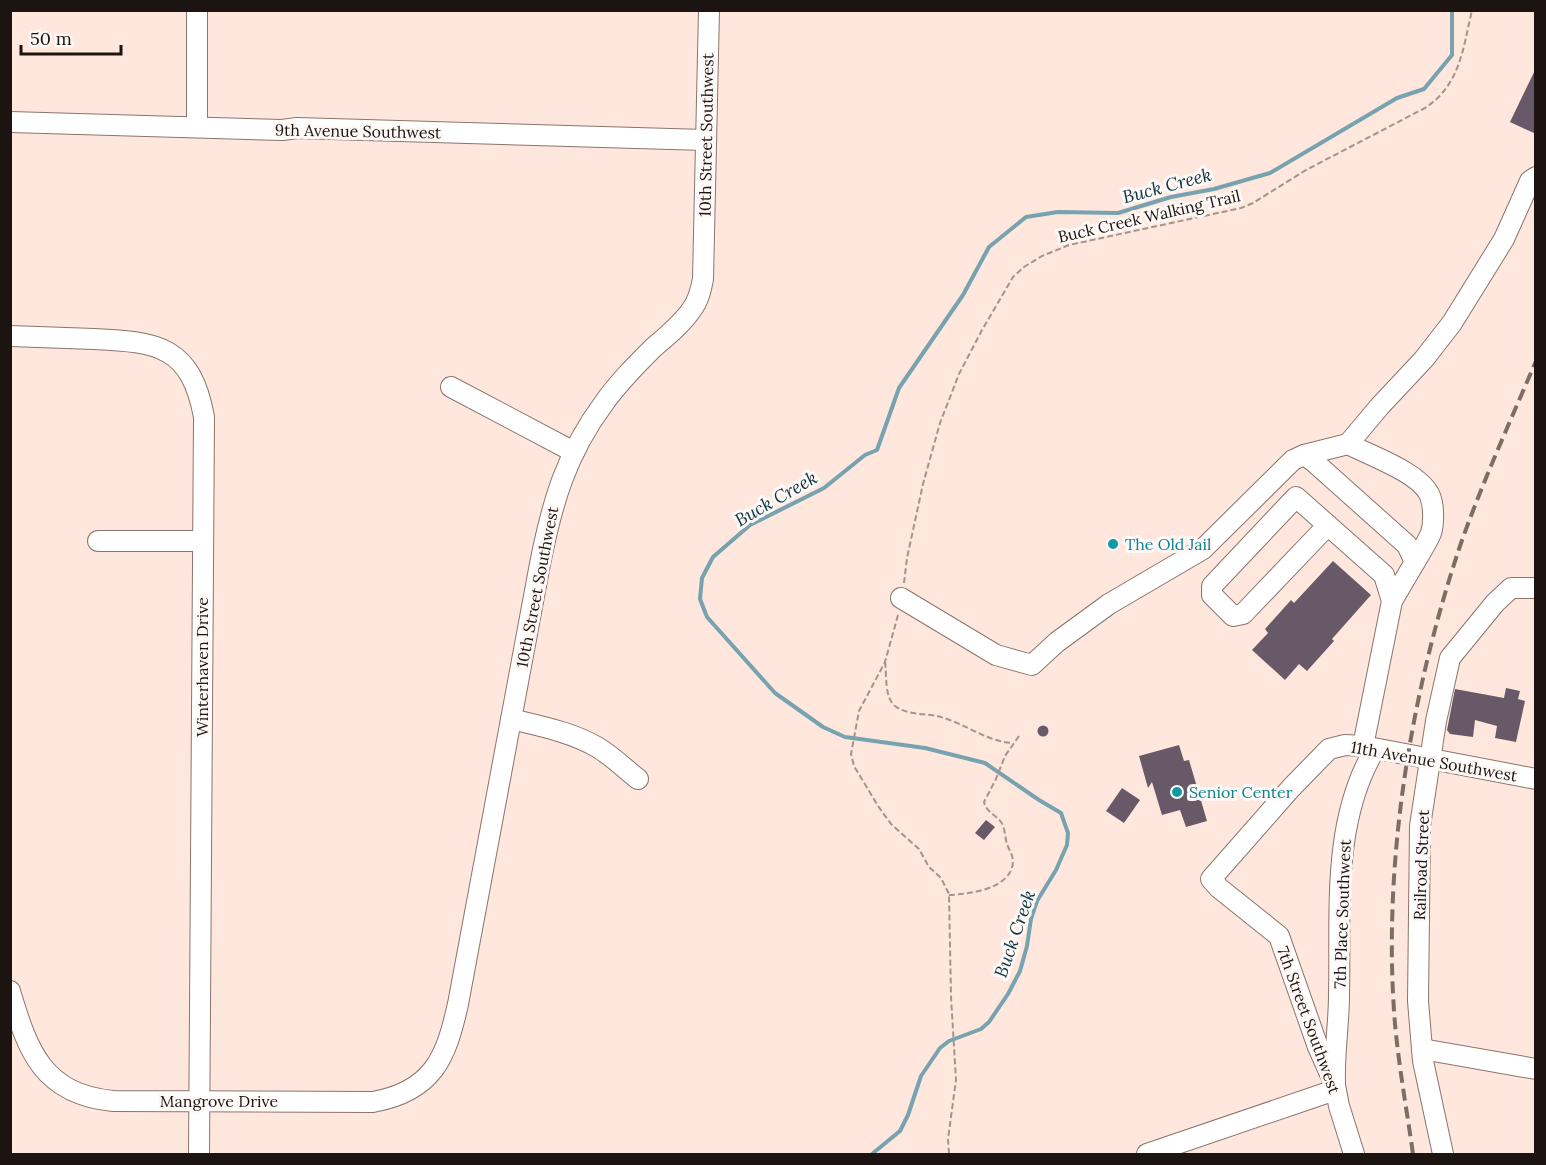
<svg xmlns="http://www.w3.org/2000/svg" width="1546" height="1165" font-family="Lora,serif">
  <rect width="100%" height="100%" fill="#ffe7dd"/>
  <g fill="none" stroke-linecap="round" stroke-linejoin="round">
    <polyline stroke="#77a2af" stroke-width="4" points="872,1154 900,1131 908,1115 921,1076 940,1048 949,1041 981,1029 989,1022 1008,994 1020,971 1027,946 1031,919 1037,901 1056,870 1067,845 1068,833 1061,813 1039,800 985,763 925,748 845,737 823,727 775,693 707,617 700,599 702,578 713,557 750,525 824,488 865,455 877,450 899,388 963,295 989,247 1026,217 1058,212 1118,213 1171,197 1214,189 1270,173 1397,98 1424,89 1452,55 1452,10"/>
  </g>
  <g fill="#675968">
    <polygon points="1536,68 1536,134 1510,122"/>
    <polygon points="1333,561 1371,595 1332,639 1334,641 1307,671 1299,664 1285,680 1252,650 1268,633 1265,629 1291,600 1294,603"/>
    <polygon points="1506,688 1520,691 1518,699 1525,701 1516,742 1495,738 1497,726 1475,720 1473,737 1450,734 1447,730 1455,689 1504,698"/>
    <circle cx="1043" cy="731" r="5.5"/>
    <polygon points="1179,745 1184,761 1189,760 1207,821 1186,827 1180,810 1162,815 1152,782 1148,788 1139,756"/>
    <polygon points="1122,788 1140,800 1124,823 1106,811"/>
    <polygon points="986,820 995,827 984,840 975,833"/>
  </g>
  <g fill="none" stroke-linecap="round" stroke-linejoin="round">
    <defs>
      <g id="minor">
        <polyline points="197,10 197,127"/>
        <polyline points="10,122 282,130 297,128 705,140"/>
        <path d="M10 336C38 337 66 338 94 339 158 342 191 346 204 417L199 1154"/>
        <polyline points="451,387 574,452"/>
        <path d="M1348 444C1369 455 1421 473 1430 496 1434 506 1434 523 1431 533 1427 543 1420 553 1415 562"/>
        <polyline points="1304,455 1348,444 1380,406 1424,359 1452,323 1504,239 1530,181 1536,177"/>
        <polyline points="1328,525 1243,614 1233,616 1212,595 1212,586 1296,497 1384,575 1392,601 1363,746"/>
        <polyline points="98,541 202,541"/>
        <polyline points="901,598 996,655 1032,665 1057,642 1109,604 1203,549 1293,460 1304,455 1313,461 1407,545 1415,562 1392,601"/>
        <path d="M511 719C540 726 571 732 597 747 611 755 625 769 638 779"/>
        <path d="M10 991C28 1052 43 1094 113 1101L373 1102C433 1091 446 1058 458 1004L540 564C552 503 566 454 604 403 618 383 636 365 653 348 667 336 682 324 692 309 699 300 701 289 703 279L709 10"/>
        <polyline points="1422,1049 1536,1069"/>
        <path d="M1335 1082C1334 1053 1339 1024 1339 995 1341 913 1331 822 1375 749"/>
        <polyline points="1147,1154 1335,1090"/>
        <polyline points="1354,1154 1339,1106 1335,1085 1318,1047 1279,936 1219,888 1211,879 1291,788 1329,749 1345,745 1363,746 1536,779"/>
        <polyline points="1443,1154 1423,1061 1418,1001 1420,826 1436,721 1450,658 1495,603 1511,588 1536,588"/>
      </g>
    </defs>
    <use href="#minor" stroke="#89756c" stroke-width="22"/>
    <g stroke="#a5948c" stroke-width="2" stroke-dasharray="6 3" stroke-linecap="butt">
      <path d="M904 583 907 558 923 484 940 423 959 374 982 330 1013 277 1024 267 1042 256 1069 245 1241 208 1253 203 1306 170 1425 108C1460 85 1463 49 1472 10"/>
      <polyline points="898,615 885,662 859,711 851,754 854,766 878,806 891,824 919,849 929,867 941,878 949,894 951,997 956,1080 948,1139 949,1154"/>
      <path d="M885 662C887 675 884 697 895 706 910 717 928 712 944 718 967 725 988 742 1013 743"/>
      <path d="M949 895C970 894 1011 889 1013 862 1013 855 1009 850 1007 844 1005 838 1005 827 1001 822 995 814 986 812 984 802L996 779 1005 756 1019 736"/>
    </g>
    <use href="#minor" stroke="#fff" stroke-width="20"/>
    <path stroke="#7c6e67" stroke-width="4" stroke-dasharray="12 6" stroke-linecap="butt" d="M1413 1154C1407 1111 1399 1068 1395 1024 1382 867 1410 695 1460 546 1482 483 1510 422 1536 361"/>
  </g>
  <g fill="#0f9aa8" stroke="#fef9f7" stroke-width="2">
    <circle cx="1113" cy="544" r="6"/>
    <circle cx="1177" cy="792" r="6"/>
  </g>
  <g text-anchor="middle" stroke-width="6" stroke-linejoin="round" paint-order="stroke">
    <g font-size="16" fill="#1b1410" stroke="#fef9f7">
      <text transform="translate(358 131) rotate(1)" y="6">9th Avenue Southwest</text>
      <text transform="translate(706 135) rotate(-89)" y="6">10th Street Southwest</text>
      <text transform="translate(1149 216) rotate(-13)" y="6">Buck Creek Walking Trail</text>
      <text transform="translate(537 587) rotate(-79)" y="6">10th Street Southwest</text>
      <text transform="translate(202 667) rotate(-90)" y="6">Winterhaven Drive</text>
      <text transform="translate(1434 761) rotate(10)" y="6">11th Avenue Southwest</text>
      <text transform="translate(1421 865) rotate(-88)" y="6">Railroad Street</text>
      <text transform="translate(1342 914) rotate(-88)" y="6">7th Place Southwest</text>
      <text transform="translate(1309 1020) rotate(70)" y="6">7th Street Southwest</text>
      <text x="219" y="1107">Mangrove Drive</text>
    </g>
    <g font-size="16" fill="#0d838f" stroke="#fef9f7" text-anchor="start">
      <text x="1125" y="550">The Old Jail</text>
      <text x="1189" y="798">Senior Center</text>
    </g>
    <g font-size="18" font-style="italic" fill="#0e3741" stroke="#fef9f7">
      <text transform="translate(1167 186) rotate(-15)" y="6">Buck Creek</text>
      <text transform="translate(776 499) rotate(-30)" y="6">Buck Creek</text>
      <text transform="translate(1015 934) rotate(-71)" y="6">Buck Creek</text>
    </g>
  </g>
  <rect width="1546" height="1165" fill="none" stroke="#1b1410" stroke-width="24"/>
  <path d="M21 45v9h100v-9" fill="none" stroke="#1b1410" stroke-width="3"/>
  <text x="30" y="45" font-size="18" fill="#1b1410" stroke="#fef9f7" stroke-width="4.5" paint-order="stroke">50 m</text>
</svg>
